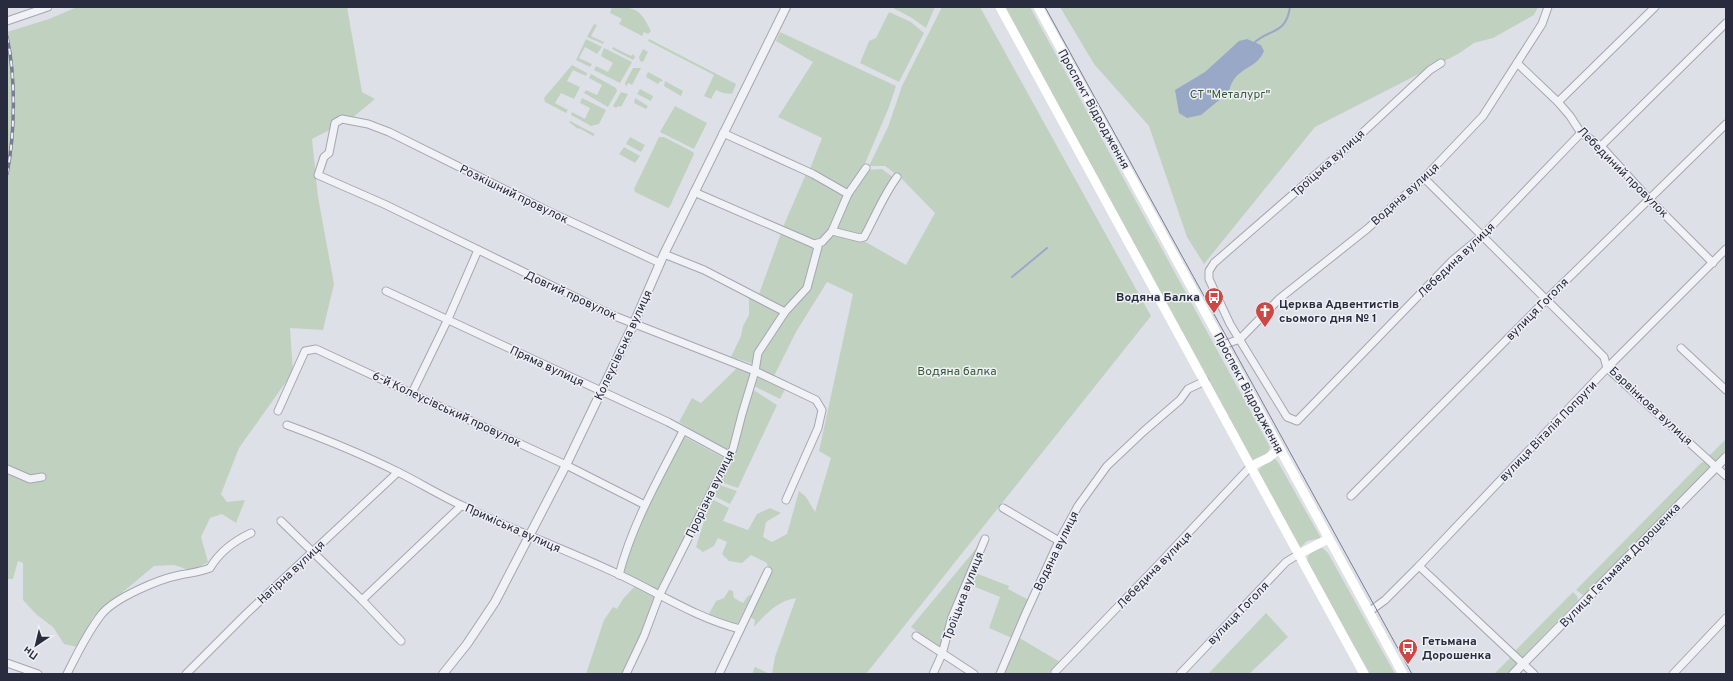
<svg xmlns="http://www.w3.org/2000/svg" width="1733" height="681" font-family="Overpass,sans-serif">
  <rect width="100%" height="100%" fill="#dee0e8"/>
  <g fill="#c1d1c0">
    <polygon points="77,7 347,7 362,92 375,99 351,119 312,139 318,197 334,284 323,330 290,328 293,372 239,448 221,494 227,502 245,500 236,523 222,514 210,518 201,537 208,562 192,571 174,565 154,566 93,617 77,647 64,644 53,627 37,615 23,600 23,563 18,561 13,579 7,579 7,32 49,19"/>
    <path d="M612 7C636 7 640 9 651 31L648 34 644 32 642 36 619 24 622 19 610 13Z"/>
    <polygon points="891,7 935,7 926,28 912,18"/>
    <path d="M942 7H980L1151 316 866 674H772L775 657 796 598C777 601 766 614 754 627L755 620 747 615 768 571 767 563 751 555 742 563 729 561 722 554 727 542 718 538 714 546 703 552 696 547 704 521 705 510 710 498 729 508 723 521 748 530 757 514 770 508 781 513 766 522 763 537 772 542 787 534 799 491 806 497 815 512 831 458 819 451 853 294 827 282 796 332 773 378 758 370 759 353 784 317 810 289 820 246 833 233 864 241 906 265 935 213 900 177 885 166H869L888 127 902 86Z"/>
    <polygon points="1004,7 1030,7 1270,447 1268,453 1252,461"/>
    <polygon points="1060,7 1538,7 1534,15 1493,38 1474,43 1458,54 1315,127 1204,264 1187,237 1149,126 1094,64"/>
    <polygon points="889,12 911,22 924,33 899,82 860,63 869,41 876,38"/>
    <polygon points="594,24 597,25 591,36 604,42 603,44 587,37"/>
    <polygon points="780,32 896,86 889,107 864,166 847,191 810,169 822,138 778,117 813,62 776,41"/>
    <polygon points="586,39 602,47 597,54 585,47 579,58 592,64 590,67 576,60"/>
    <polygon points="649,39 736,84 732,94 723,93 716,90 711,99 704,96 714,75 648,41"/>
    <polygon points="613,47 631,56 633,54 635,57 633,60 612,49"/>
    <polygon points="604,48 632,62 620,83 594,70 596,66 608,72 613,63 601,56"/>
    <polygon points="643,49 648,52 643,62 640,61 639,57"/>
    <polygon points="572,65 587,73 586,76 573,70 567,81 580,87 574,99 561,93 555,103 568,110 566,113 545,102 544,98"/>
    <polygon points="633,68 641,68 632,85 628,83 626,87 625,83"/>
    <polygon points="648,72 663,80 661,82 660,81 658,84 646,77"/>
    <polygon points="591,74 616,88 617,91 608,107 584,93 586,90 597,95 602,85 589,78"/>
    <polygon points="665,81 683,91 681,96 664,86"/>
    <polygon points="640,89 653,96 651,101 637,94"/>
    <polygon points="621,92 628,94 621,107 618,106 616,108 613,106"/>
    <polygon points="582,98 606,110 599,124 591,126 571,115 572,112 585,119 590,108 580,103"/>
    <polygon points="635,98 648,106 646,109 634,103"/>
    <polygon points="675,106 707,123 694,149 660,132"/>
    <polygon points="570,121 595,134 593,136 579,128 578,129 569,122"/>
    <polygon points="630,137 645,145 641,152 626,144"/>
    <polygon points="659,137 664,137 693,152 694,154 670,206 668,208 635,192 634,189"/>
    <polygon points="624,147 640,156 635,163 619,154"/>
    <polygon points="882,169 894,178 881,195 861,236 835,229 849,199 867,170"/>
    <polygon points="806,174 845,196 826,233 822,239 813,241 783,227"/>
    <polygon points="781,233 816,248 804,288 785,308 759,294"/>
    <polygon points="747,296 783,313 754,364 731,357 741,336 743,326 749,315 749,299"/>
    <polygon points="737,368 753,373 731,447 728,452 679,422 692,398 701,403"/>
    <polygon points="759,375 785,389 780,399 754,386"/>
    <polygon points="752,389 777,405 738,488 718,481"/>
    <polygon points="683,436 724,458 681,550 659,592 624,574 627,550 651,499"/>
    <polygon points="1726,439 1726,451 1717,461 1713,461 1709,456"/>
    <polygon points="1270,459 1275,459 1278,462 1321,538 1307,541 1300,548 1258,474 1258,470"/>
    <polygon points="1705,461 1710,464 1710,467 1585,594 1583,595 1576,590 1701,463"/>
    <polygon points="717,484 737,491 730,504 712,495"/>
    <polygon points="979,545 956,598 941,649 911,627"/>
    <path d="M1318 548H1323L1328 553 1395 674H1370L1307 564C1307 554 1310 552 1318 548Z"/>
    <polygon points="973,572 1009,586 1008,589 1029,600 1012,638 989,628 1000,597 968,584"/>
    <polygon points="635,586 657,595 641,636 621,674 586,674 604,620 613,607 617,609 623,599"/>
    <polygon points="729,590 733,591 734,598 743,603 748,596 752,594 736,627 708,616 716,601 724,598"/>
    <polygon points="1573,592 1577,596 1578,600 1523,657 1519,657 1514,652"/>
    <polygon points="1266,613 1288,637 1249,674 1208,674"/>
    <polygon points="1018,637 1060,662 1049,674 1002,674"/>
    <polygon points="1511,657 1516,662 1517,665 1507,674 1494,674"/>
    <polygon points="755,667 770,674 752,674"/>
  </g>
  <path fill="#9aa8c7" d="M1247 39 1261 45 1264 51C1256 71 1234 66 1229 92L1201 115 1187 118 1179 113 1175 90 1205 72 1239 41Z"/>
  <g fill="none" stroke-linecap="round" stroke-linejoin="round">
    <g stroke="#9aa8c7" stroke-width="2">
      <path d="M1253 44C1268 28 1286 36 1290 7"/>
      <polyline points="1012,277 1047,248"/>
    </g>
    <defs>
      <g id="minor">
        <polyline points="7,21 48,7"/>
        <polyline points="1441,63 1430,70 1345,149 1214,263 1209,271 1209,279 1230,324 1287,417 1297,421 1453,260 1482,236 1581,133"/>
        <polyline points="1517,63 1558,102 1570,116 1581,133 1601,146 1649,199 1713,263"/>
        <polyline points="1558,102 1655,7"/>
        <polyline points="723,133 813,174 848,194"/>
        <polyline points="1601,146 1726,23"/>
        <polyline points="1424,178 1604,357 1607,368 1726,476"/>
        <polyline points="694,192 814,244"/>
        <path d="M832 231 860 238 864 237C875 217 883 196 897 177"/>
        <polyline points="664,254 704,270 785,312"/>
        <polyline points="660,263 548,211 389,132 368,124 342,119 335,123 329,153 324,157 318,175 384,204 612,315 755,371 816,400 822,410 818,428 786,500"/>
        <polyline points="386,291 668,422 729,455"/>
        <polyline points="1223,345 1240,339 1279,299 1367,229 1424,178 1483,116 1542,24 1548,7"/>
        <polyline points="1681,348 1726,390"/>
        <polyline points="412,393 448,319 478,250"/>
        <polyline points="278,411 305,351 316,349 566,465 645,505"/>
        <path d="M287 425C325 439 362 454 398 472 420 483 441 496 463 506 514 531 567 550 618 574 659 593 696 618 740 629"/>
        <polyline points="7,469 30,479 42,477"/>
        <polyline points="1351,496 1547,299 1726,124"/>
        <polyline points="1003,508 1059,541"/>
        <polyline points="281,521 362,600 401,641"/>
        <polyline points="1419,566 1534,674"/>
        <path d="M619 575C632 524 659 478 683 431"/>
        <polyline points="362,600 461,506"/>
        <polyline points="1370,611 1385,600 1419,566 1607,368 1726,249"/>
        <polyline points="916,636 974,674"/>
        <polyline points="7,663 38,674"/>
        <polyline points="1055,672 1160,563 1251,466"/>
        <path d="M67 674C77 654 87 633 101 615 114 598 159 579 180 575 190 573 200 572 210 568 220 551 234 541 251 533"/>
        <polyline points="186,674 246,614 398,472"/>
        <polyline points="626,674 644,636 659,596 733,449 742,414 755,371 758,353 785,312 807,288 818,247 814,244 822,242 832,231 848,194 866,168"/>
        <polyline points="719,674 768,571"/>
        <polyline points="933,674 942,654 952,617 985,539"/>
        <polyline points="1000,674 1025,615 1059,541 1078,506 1107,466 1144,431 1180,400 1188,389 1205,381"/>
        <polyline points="1180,674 1286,562 1299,554"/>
        <polyline points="1673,674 1726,618"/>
      </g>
      <g id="tertiary">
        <polyline points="443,674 467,644 495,602 566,465 634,323 664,254 786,7"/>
        <polyline points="1513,674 1726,457"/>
      </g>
    </defs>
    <use href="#minor" stroke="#a4a6b2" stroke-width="9"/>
    <use href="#tertiary" stroke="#a4a6b2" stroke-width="10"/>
    <use href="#minor" stroke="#f1f2f6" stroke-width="7"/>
    <use href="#tertiary" stroke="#f1f2f6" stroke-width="8"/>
    <g stroke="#fff" stroke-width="9">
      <polyline points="1000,7 1364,674"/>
      <polyline points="1038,7 1403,674"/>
      <polyline points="1251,466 1268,458 1279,449"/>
      <polyline points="1299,554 1328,539"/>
    </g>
    <polyline stroke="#787d91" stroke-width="1" points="1045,7 1412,674"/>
    <defs>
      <path id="rail" d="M7 37C16 78 15 133 7 174"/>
    </defs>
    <use href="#rail" stroke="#787d91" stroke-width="3.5"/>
    <use href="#rail" stroke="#eef0f5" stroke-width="2" stroke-dasharray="6" stroke-linecap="butt"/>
  </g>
  <defs>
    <symbol id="bus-pin" viewBox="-11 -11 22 30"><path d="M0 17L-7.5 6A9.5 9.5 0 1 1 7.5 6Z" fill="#cb4845" stroke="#eef0f5"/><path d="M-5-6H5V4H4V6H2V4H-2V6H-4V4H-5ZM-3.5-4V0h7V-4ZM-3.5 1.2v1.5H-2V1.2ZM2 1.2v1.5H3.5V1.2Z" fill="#fff"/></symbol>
    <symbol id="church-pin" viewBox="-11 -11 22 30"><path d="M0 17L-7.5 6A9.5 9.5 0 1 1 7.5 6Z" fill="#cb4845" stroke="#eef0f5"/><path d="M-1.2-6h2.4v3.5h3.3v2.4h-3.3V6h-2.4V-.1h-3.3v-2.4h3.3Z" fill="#fff"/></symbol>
  </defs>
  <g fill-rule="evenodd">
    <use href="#bus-pin" x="1203" y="286" width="22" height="30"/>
    <use href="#church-pin" x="1254" y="300" width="22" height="30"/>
    <use href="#bus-pin" x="1397" y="637" width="22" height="30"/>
  </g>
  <g text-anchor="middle" stroke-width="3" stroke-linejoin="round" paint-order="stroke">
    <g font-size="12" fill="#365a35" stroke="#eef0f5">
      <text x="1230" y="98">СТ "Металург"</text>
      <text x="957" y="375">Водяна балка</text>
    </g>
    <g font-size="12" fill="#282c3e" stroke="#eef0f5">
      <text transform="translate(1094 109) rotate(61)" y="4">Проспект Відродження</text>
      <text transform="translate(1328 163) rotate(-42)" y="4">Троїцька вулиця</text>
      <text transform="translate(1623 172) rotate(45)" y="4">Лебединий провулок</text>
      <text transform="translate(514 194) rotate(26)" y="4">Розкішний провулок</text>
      <text transform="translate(1405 194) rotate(-42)" y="4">Водяна вулиця</text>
      <text transform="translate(1456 260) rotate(-44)" y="4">Лебедина вулиця</text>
      <text transform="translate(571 295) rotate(25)" y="4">Довгий провулок</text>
      <text transform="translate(1537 309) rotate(-45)" y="4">вулиця Гоголя</text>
      <text transform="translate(623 345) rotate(-65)" y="4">Колеусівська вулиця</text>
      <text transform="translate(547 366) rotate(25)" y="4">Пряма вулиця</text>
      <text transform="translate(1249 393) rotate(62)" y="4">Проспект Відродження</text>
      <text transform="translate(1651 406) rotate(43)" y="4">Барвінкова вулиця</text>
      <text transform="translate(447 409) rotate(25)" y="4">6-й Колеусівський провулок</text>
      <text transform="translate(1548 431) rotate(-46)" y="4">вулиця Віталія Попруги</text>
      <text transform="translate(710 494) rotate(-64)" y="4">Прорізна вулиця</text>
      <text transform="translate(513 528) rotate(24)" y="4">Приміська вулиця</text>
      <text transform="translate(1056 551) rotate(-64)" y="4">Водяна вулиця</text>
      <text transform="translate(1620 565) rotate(-46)" y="4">Вулиця Гетьмана Дорошенка</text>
      <text transform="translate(1154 570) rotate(-46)" y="4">Лебедина вулиця</text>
      <text transform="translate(291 572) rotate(-43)" y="4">Нагірна вулиця</text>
      <text transform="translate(963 596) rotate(-69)" y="4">Троїцька вулиця</text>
      <text transform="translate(1238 613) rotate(-46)" y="4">вулиця Гоголя</text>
    </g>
    <g font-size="12" font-weight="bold" fill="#282c3e" stroke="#eef0f5" text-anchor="start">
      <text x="1200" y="301" text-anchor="end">Водяна Балка</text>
      <text x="1279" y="308">Церква Адвентистів<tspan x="1279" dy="14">сьомого дня № 1</tspan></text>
      <text x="1422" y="645">Гетьмана<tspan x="1422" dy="14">Дорошенка</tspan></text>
    </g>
  </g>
  <rect width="1733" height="681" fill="none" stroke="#282c3e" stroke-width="16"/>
  <g transform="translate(36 645) rotate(215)" stroke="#eef0f5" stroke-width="3" paint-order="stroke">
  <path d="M0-3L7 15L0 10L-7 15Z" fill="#282c3e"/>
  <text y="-6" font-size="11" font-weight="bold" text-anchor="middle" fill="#282c3e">Пн</text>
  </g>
</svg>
